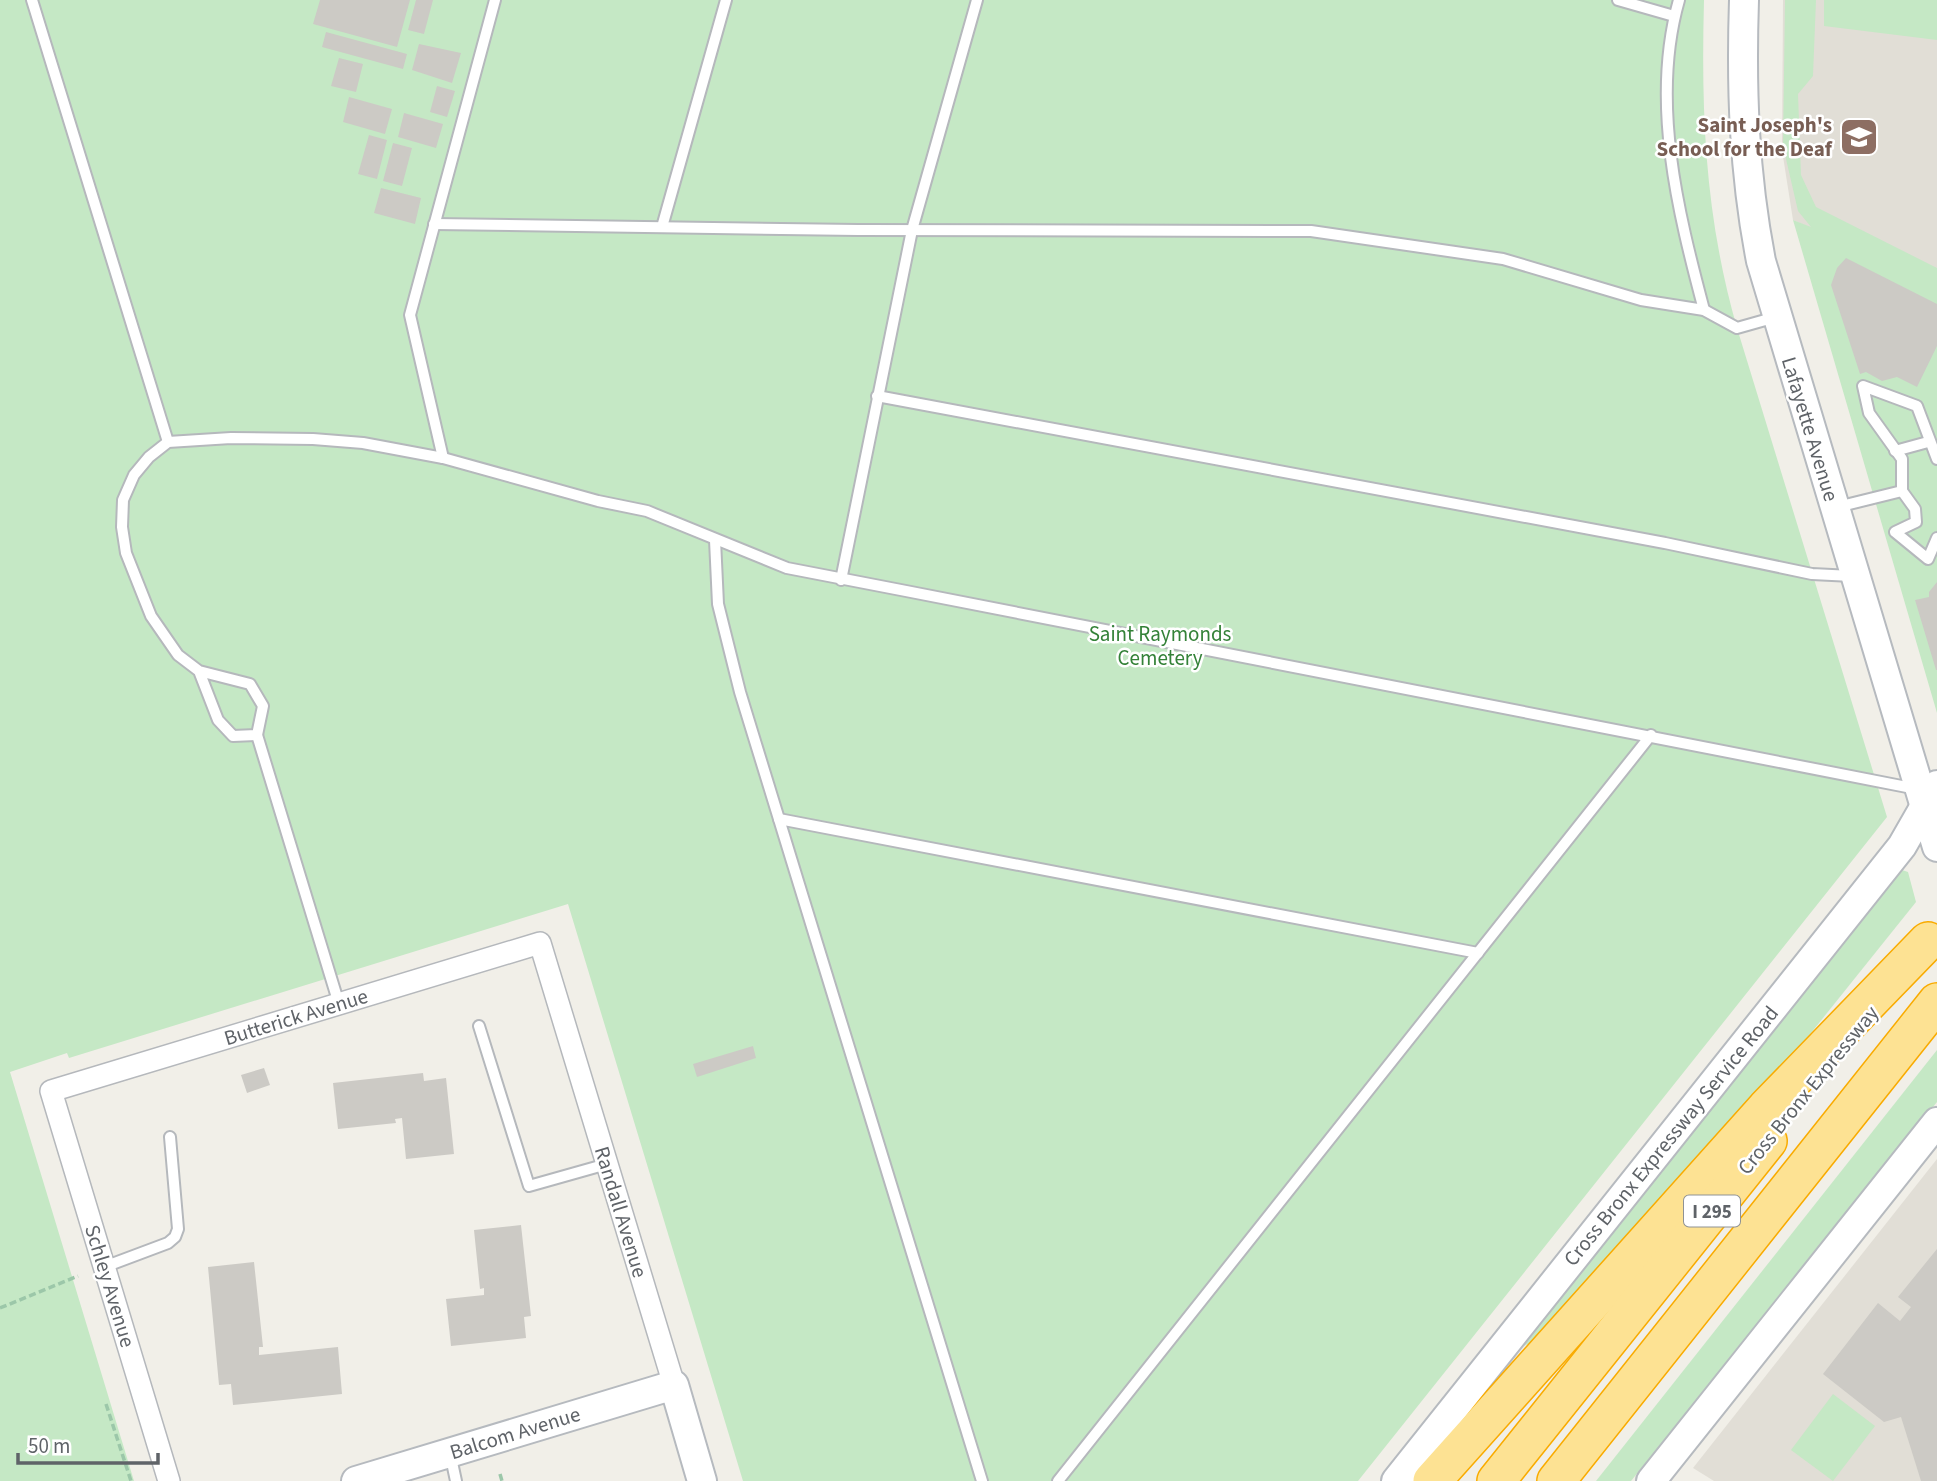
<svg xmlns="http://www.w3.org/2000/svg" width="1937" height="1481" font-family="'Source Sans 3',sans-serif">
  <rect width="100%" height="100%" fill="#f1efe8"/>
  <g fill="#e1ded6">
    <polygon points="1783,0 1937,0 1937,286 1793,220 1782,150"/>
    <polygon points="1937,1159 1937,1481 1714,1481 1693,1468"/>
  </g>
  <g fill="#c5e8c5">
    <path d="M0 0H1704C1701 115 1705 216 1737 328L1887 817 1358 1481H743L568 904 69 1058 67 1053 10 1072 134 1481H0Z"/>
    <polygon points="1785,0 1816,0 1813,76 1798,94 1801,175 1816,207 1937,268 1937,713 1793,220 1811,227 1798,211 1783,146"/>
    <polygon points="1824,0 1937,0 1937,40 1824,26"/>
    <polygon points="1902,870 1908,872 1916,902 1738,1124 1541,1338 1515,1350"/>
    <polygon points="1937,1050 1937,1102 1631,1481 1596,1481"/>
    <polygon points="1833,1394 1875,1426 1833,1481 1791,1450"/>
  </g>
  <g fill="#cccac5">
    <polygon points="320,0 410,0 397,47 313,24"/>
    <polygon points="416,0 433,0 424,34 408,30"/>
    <polygon points="326,32 407,54 403,69 322,47"/>
    <polygon points="419,44 461,53 452,83 412,70"/>
    <polygon points="339,58 363,64 356,92 331,86"/>
    <polygon points="437,86 455,91 447,117 430,112"/>
    <polygon points="349,97 392,109 385,134 343,122"/>
    <polygon points="404,113 443,124 436,148 398,137"/>
    <polygon points="369,135 387,140 377,179 358,174"/>
    <polygon points="393,143 412,148 402,186 383,181"/>
    <polygon points="381,188 421,198 415,224 374,213"/>
    <polygon points="1846,258 1937,304 1937,346 1917,387 1897,377 1882,381 1866,372 1860,374 1831,285 1837,268"/>
    <polygon points="1937,582 1937,670 1936,670 1915,600 1929,597 1929,592"/>
    <polygon points="753,1046 756,1058 697,1077 693,1064"/>
    <polygon points="264,1068 270,1085 247,1093 241,1075"/>
    <polygon points="423,1073 424,1081 446,1078 454,1154 406,1159 402,1118 395,1119 396,1123 338,1129 333,1083"/>
    <polygon points="521,1225 531,1316 524,1317 526,1338 451,1346 446,1299 484,1295 484,1288 480,1289 474,1230"/>
    <polygon points="1937,1249 1937,1481 1921,1481 1901,1417 1884,1422 1823,1374 1878,1303 1900,1321 1911,1307 1898,1297"/>
    <polygon points="254,1262 263,1347 259,1347 259,1355 338,1347 342,1394 233,1405 231,1384 219,1385 208,1267"/>
  </g>
  <g fill="none" stroke-linecap="round" stroke-linejoin="round">
    <defs>
      <g id="lane">
        <polyline points="32,0 168,442"/>
        <polyline points="1618,0 1674,16"/>
        <path d="M1679 0C1650 101 1678 212 1704 310"/>
        <polyline points="434,224 858,230 1311,231 1503,259 1641,300 1704,310 1737,328 1776,317"/>
        <polyline points="662,227 726,0"/>
        <polyline points="877,396 1665,543 1812,574 1852,576"/>
        <polyline points="1895,451 1928,442"/>
        <polyline points="443,458 410,315 495,0"/>
        <polyline points="1937,459 1917,406 1863,386 1869,413 1902,459 1902,491 1915,509 1916,522 1895,532 1928,559 1937,538"/>
        <polyline points="1837,507 1902,491"/>
        <polyline points="715,540 718,604 740,692 982,1481"/>
        <polyline points="841,580 912,230 977,0"/>
        <polyline points="199,671 250,684 263,706 257,735 233,736 218,720 199,671 178,655 151,616 126,553 122,527 123,500 134,475 149,457 168,442 231,438 313,439 363,443 443,458 598,501 647,511 787,568 906,591 1917,789"/>
        <polyline points="257,735 339,1004"/>
        <polyline points="779,819 1478,953"/>
        <polyline points="479,1026 529,1186 607,1164"/>
        <polyline points="104,1267 168,1243 175,1237 178,1229 170,1137"/>
        <polyline points="450,1453 456,1481"/>
        <polyline points="1058,1481 1651,735"/>
      </g>
      <polyline id="street" points="169,1481 51,1091 540,943 674,1385"/>
      <g id="secondary">
        <path d="M1744 0C1741 89 1744 174 1761 261L1937 847"/>
        <polyline points="356,1481 674,1385 702,1481"/>
        <polyline points="1396,1481 1902,846 1937,785"/>
        <polyline points="1651,1481 1937,1122"/>
      </g>
      <g id="highway">
        <polyline points="1432,1481 1766,1108 1928,941"/>
        <polyline points="1496,1481 1768,1141"/>
        <polyline points="1556,1481 1937,1002"/>
      </g>
    </defs>
    <use href="#lane" stroke="#b5b8bc" stroke-width="14"/>
    <use href="#street" stroke="#b5b8bc" stroke-width="24"/>
    <use href="#secondary" stroke="#b6babf" stroke-width="32"/>
    <use href="#highway" stroke="#f9ab00" stroke-width="40"/>
    <g stroke="#9cc7a9" stroke-width="3.5" stroke-dasharray="7 3.5" stroke-linecap="butt">
      <polyline points="0,1308 78,1276"/>
      <polyline points="106,1404 131,1481"/>
      <polyline points="500,1474 502,1481"/>
    </g>
    <use href="#lane" stroke="#fff" stroke-width="10"/>
    <use href="#street" stroke="#fff" stroke-width="21"/>
    <use href="#secondary" stroke="#fff" stroke-width="28"/>
    <use href="#highway" stroke="#fde293" stroke-width="37"/>
  </g>
  <defs>
    <symbol id="school-square" viewBox="-11 -11 22 22"><rect x="-9" y="-9" width="18" height="18" rx="4" fill="#8d6e63" stroke="#fff"/><path d="M0-5L7-2L0 1L-7-2ZM-4 1L0 2.5L4 1V4Q0 6-4 4Z" fill="#fff"/></symbol>
  </defs>
  <g fill-rule="evenodd">
    <use href="#school-square" x="1837" y="115" width="44" height="44"/>
  </g>
  <g text-anchor="middle" stroke-width="5" stroke-linejoin="round" paint-order="stroke">
    <rect fill="#fff" stroke="#8f9295" stroke-width="2" x="1684" y="1195.5" width="56" height="31" rx="5"/>
    <g font-size="19" font-weight="bold" fill="#5f6368">
      <text x="1712" y="1218">I 295</text>
    </g>
    <g font-size="21" font-weight="bold" fill="#785e54" stroke="#fff" text-anchor="end">
      <text x="1832" y="132">Saint Joseph's<tspan x="1832" dy="24">School for the Deaf</tspan></text>
    </g>
    <g font-size="21" fill="#5f6368" stroke="#fff">
      <text transform="translate(1810 429) rotate(73)" y="7">Lafayette Avenue</text>
      <text transform="translate(296 1017) rotate(-17)" y="7">Butterick Avenue</text>
      <text transform="translate(1808 1090) rotate(-51)" y="7">Cross Bronx Expressway</text>
      <text transform="translate(1671 1136) rotate(-51)" y="7">Cross Bronx Expressway Service Road</text>
      <text transform="translate(621 1212) rotate(73)" y="7">Randall Avenue</text>
      <text transform="translate(110 1286) rotate(73)" y="7">Schley Avenue</text>
      <text transform="translate(515 1433) rotate(-17)" y="7">Balcom Avenue</text>
    </g>
    <g font-size="21" fill="#348238" stroke="#fff">
      <text x="1160" y="641">Saint Raymonds<tspan x="1160" dy="24">Cemetery</tspan></text>
    </g>
  </g>
  <path d="M18 1453v10h140v-10" fill="none" stroke="#5f6368" stroke-width="3.5"/>
  <text x="28" y="1453" font-size="21" fill="#5f6368" stroke="#ffffff" stroke-width="5" paint-order="stroke">50 m</text>
</svg>
